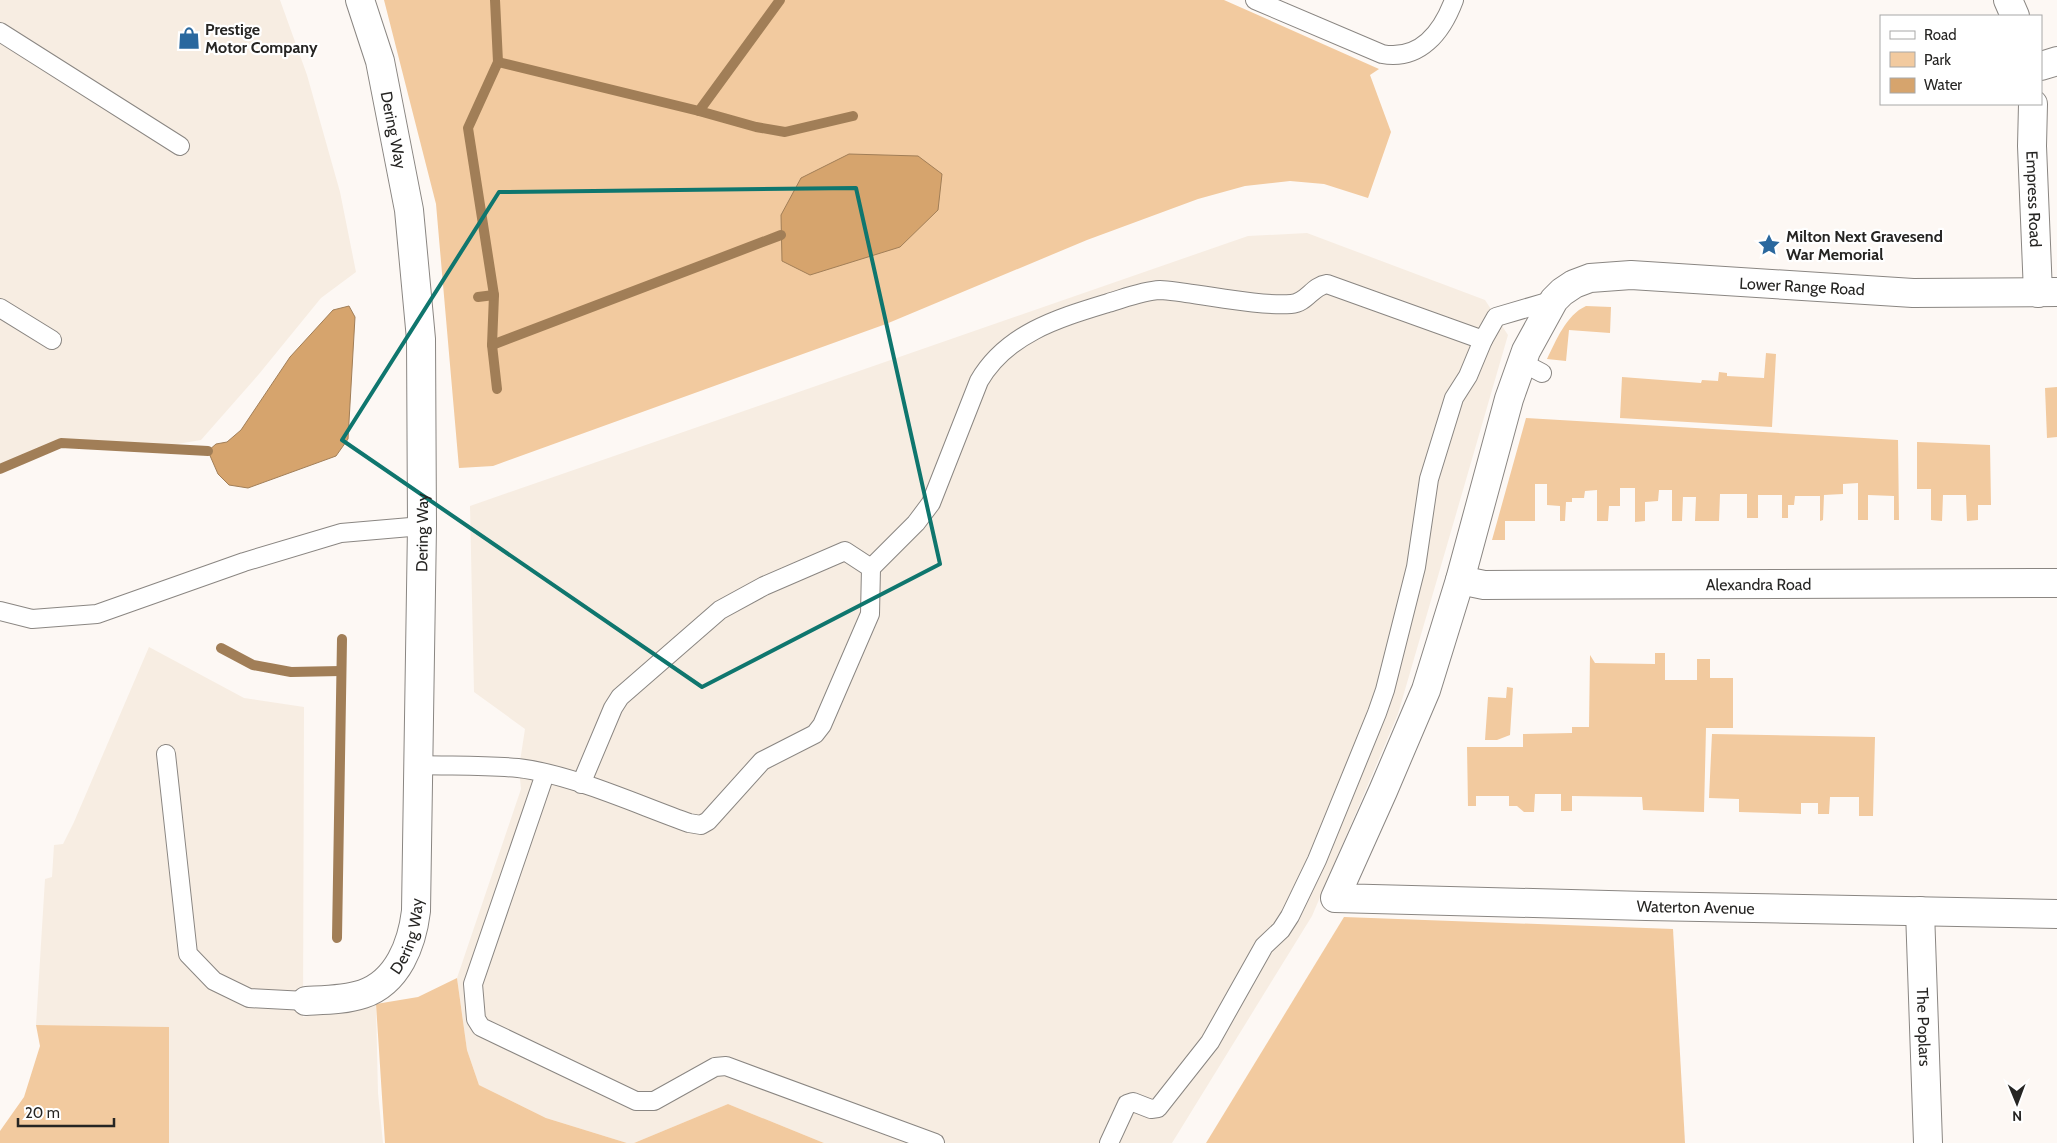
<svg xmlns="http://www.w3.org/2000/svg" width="2057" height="1143" font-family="Cabin,sans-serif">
  <rect width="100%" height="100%" fill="#fdf8f4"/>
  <g fill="#f7ede2">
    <polygon points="0,0 280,0 307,75 340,192 356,272 321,298 259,374 201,440 148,449 61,443 0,469"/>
    <polygon points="1307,233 1485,300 1508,335 1398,714 1312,916 1172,1143 824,1143 728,1104 634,1143 627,1143 546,1118 479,1085 467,1050 457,978 521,789 519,768 525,729 474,692 470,506 1248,236"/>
    <polygon points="149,647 244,698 304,707 303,1017 376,1004 378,1093 383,1143 169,1143 169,1027 36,1025 45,879 52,877 54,845 63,844 74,822"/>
  </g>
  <g fill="#f2ca9f">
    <polygon points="384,0 1224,0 1379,69 1370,75 1391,132 1368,198 1324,184 1290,181 1245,186 1198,199 1087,240 886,324 493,466 459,468 436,204"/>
    <path d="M1586 306 1611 307 1610 333 1569 330 1566 361 1547 359C1556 341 1566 315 1586 306Z"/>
    <polygon points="1766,353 1776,354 1772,427 1620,418 1622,377 1701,383 1702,380 1718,381 1719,372 1727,373 1727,376 1764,378"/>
    <polygon points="2057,387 2057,437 2047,438 2045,388"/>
    <polygon points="1526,418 1898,440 1899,520 1894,520 1894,496 1868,495 1868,520 1858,520 1858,483 1843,484 1843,494 1824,495 1823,520 1820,521 1820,496 1795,496 1794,505 1788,505 1788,518 1782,518 1782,495 1758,495 1758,518 1747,518 1747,494 1720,494 1719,521 1695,521 1696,497 1683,497 1682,521 1672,521 1672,490 1659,490 1658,501 1645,502 1645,521 1635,522 1635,488 1620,488 1620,506 1609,506 1608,521 1597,521 1597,490 1585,491 1584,498 1572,498 1572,502 1566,502 1565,521 1560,521 1560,506 1547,505 1547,484 1535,484 1535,521 1505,521 1505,540 1492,540"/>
    <polygon points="1917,442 1990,445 1991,505 1978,505 1978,520 1967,521 1966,495 1943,495 1942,521 1931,520 1931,489 1917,489"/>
    <polygon points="1655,653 1665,653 1665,680 1697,680 1697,659 1710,659 1710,678 1733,678 1733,728 1706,728 1704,812 1643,810 1642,797 1572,796 1572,811 1561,811 1561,794 1535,794 1534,812 1524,812 1517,806 1509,806 1509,796 1476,796 1476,806 1468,806 1467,747 1523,747 1523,734 1572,733 1572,727 1589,727 1590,655 1595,663 1655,664"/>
    <polygon points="1507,687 1513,688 1510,735 1497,740 1485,740 1488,697 1506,698"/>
    <polygon points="1712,734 1875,737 1873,816 1859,816 1859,797 1830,797 1829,814 1818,814 1818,803 1801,803 1801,814 1739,812 1739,799 1709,798"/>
    <polygon points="1344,917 1673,929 1685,1143 1206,1143"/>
    <polygon points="457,978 467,1050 479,1085 546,1118 627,1143 385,1143 376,1004 418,997"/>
    <polygon points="36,1025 169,1027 169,1143 0,1143 0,1131 24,1097 40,1046"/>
    <polygon points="728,1104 824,1143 634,1143"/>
  </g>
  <g fill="#d6a46d" stroke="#a17e57">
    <polygon points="849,154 918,156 942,174 938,210 900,247 810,275 782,261 781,215 801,178"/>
    <polygon points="349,306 355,317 348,439 336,456 248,488 229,485 218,474 208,451 216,444 227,442 241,430 290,357 333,310"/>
  </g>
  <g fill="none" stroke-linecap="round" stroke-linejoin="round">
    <g stroke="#a17e57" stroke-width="10">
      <polyline points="495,0 498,62 468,128 494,295 492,345 497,389"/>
      <polyline points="498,62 699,111 780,0"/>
      <polyline points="699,111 756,127 785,132 853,116"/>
      <polyline points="478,297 494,295"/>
      <polyline points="492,345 781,235"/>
      <polyline points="0,469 61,443 208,451"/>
      <polyline points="221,648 253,665 291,672 341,671"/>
      <polyline points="337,938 342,639"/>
    </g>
    <defs>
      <g id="service">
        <path d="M1255 0 1382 54C1420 61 1442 32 1454 0"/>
        <polyline points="0,32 180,146"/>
        <polyline points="0,308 52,340"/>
        <polyline points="1521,362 1542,373"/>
        <path d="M871 568 916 523 931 503 979 381C1007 333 1059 318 1108 303 1125 298 1142 291 1160 290 1168 290 1177 292 1186 293 1217 297 1261 306 1291 304 1307 303 1312 286 1327 284L1483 340 1496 317 1554 300"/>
        <polyline points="0,611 32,619 97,614 244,562 341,533 422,526"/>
        <polyline points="166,754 188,954 214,981 249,998 306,1001"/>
        <path d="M419 765C452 766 486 765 518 768 571 774 638 805 689 823L701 825 708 821 762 761 815 734 822 725 870 614 871 568 845 551 764 586 720 610 620 697 613 708 581 784"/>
        <polyline points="545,774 473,984 476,1019 481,1027 636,1101 654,1101 715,1067 726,1066 935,1143"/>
        <polyline points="1109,1143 1127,1104 1133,1102 1151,1109 1158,1108 1210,1042 1264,946 1281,930 1290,916 1317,860 1377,713 1385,690 1416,567 1429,479 1454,398 1468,376 1483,340"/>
      </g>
      <g id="minor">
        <polyline points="2008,0 2015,16"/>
        <polyline points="2041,66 2057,61"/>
        <path id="s1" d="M2033 104 2032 146 2038 293"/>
        <path id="s2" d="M2057 292 1913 293 1631 275 1590 278 1574 284 1562 292 1554 300 1526 351 1509 399 1460 580 1426 690 1383 791 1335 898 1646 906 2057 914"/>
        <path id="s3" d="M1460 580 1484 585 2057 583"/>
        <path id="s4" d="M1920 911 1928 1143"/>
        <path id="s5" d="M306 1001C325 1000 345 1000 363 994 398 982 412 944 416 911L422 526 421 339 409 210 380 61 360 0"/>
      </g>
    </defs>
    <use href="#service" stroke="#8a8682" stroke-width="20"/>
    <use href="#minor" stroke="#8a8682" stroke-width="30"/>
    <use href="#service" stroke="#fff" stroke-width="18"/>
    <use href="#minor" stroke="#fff" stroke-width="28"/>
  </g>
  <path fill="none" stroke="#0f766e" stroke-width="4" stroke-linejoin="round" d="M856 188 940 564 702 687 342 440 499 192Z"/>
  <defs>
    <symbol id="shop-bare" viewBox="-9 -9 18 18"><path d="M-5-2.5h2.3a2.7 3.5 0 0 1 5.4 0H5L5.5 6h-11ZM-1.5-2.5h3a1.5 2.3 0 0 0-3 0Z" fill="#2a689e" stroke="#fff" stroke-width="2.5" paint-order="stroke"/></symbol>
    <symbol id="sight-bare" viewBox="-9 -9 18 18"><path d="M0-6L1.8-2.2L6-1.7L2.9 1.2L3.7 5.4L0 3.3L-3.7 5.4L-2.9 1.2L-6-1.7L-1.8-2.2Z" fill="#2a689e" stroke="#fff" stroke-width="2.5" paint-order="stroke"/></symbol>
  </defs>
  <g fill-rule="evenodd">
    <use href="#shop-bare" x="173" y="22" width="32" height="32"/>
    <use href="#sight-bare" x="1753" y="229" width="32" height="32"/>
  </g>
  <g text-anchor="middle" stroke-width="4.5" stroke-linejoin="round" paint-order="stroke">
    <g font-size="16" font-weight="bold" fill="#262523" stroke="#fff" text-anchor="start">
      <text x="205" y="35">Prestige<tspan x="205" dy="18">Motor Company</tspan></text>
      <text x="1786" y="242">Milton Next Gravesend<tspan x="1786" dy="18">War Memorial</tspan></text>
    </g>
    <g font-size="16" fill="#262523" stroke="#fff">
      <text transform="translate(394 130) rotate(79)" y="6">Dering Way</text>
      <text dy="6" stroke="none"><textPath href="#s1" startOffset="95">Empress Road</textPath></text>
      <text transform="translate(1802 286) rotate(3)" y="6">Lower Range Road</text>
      <text dy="6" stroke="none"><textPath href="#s5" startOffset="540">Dering Way</textPath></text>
      <text dy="6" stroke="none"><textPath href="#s3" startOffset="299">Alexandra Road</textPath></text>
      <text dy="6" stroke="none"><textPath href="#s2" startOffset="1510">Waterton Avenue</textPath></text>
      <text dy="6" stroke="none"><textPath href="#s5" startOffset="135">Dering Way</textPath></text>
      <text dy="6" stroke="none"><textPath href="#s4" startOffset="116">The Poplars</textPath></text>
    </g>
  </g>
  <rect x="1880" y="15" width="162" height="90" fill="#ffffff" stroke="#a8a8a7"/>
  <rect x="1890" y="31" width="25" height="8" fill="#ffffff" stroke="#a8a8a7"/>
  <text x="1924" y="40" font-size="15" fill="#262523">Road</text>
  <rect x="1890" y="52" width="25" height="15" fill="#f2ca9f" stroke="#a8a8a7"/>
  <text x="1924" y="65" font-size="15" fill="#262523">Park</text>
  <rect x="1890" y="78" width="25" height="15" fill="#d6a46d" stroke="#a8a8a7"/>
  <text x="1924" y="90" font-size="15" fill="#262523">Water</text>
  <g transform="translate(2017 1103) rotate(179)" stroke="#ffffff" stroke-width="4" paint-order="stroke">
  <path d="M0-4L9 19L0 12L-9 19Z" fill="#262523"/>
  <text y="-8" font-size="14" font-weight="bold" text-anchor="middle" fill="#262523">N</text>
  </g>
  <path d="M18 1118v8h96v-8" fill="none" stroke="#262523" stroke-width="2.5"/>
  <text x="25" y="1118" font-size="15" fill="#262523" stroke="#ffffff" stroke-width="4" paint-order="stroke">20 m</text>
</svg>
